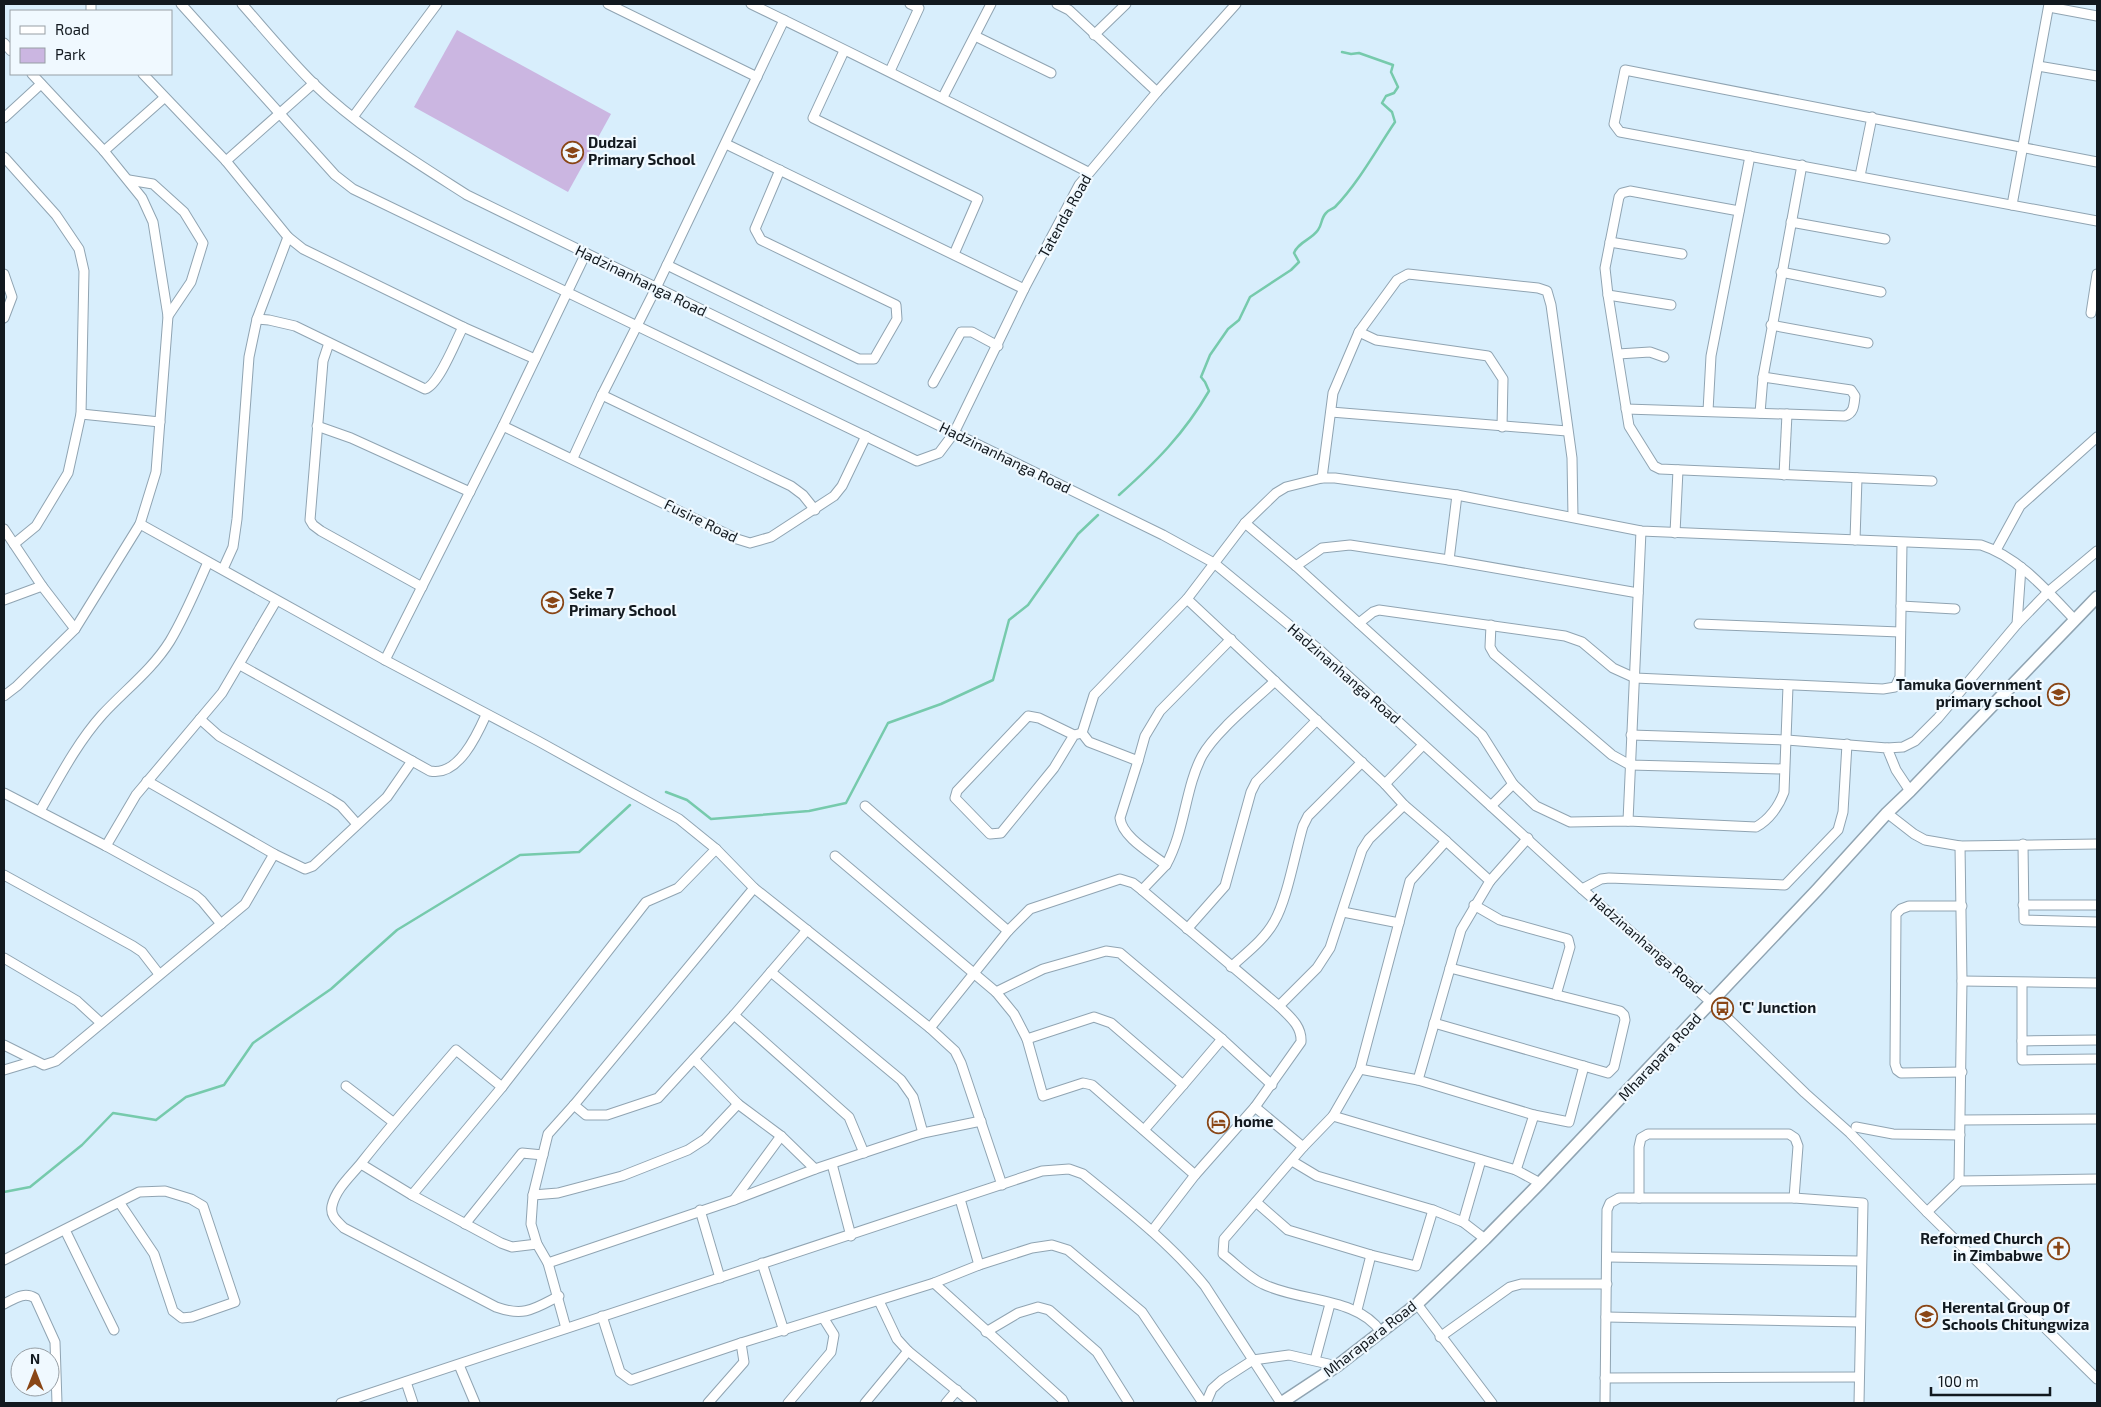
<svg xmlns="http://www.w3.org/2000/svg" width="2101" height="1407" font-family="'Exo 2',sans-serif">
  <rect width="100%" height="100%" fill="#d8eefc"/>
  <polygon fill="#cbb6e1" points="457,30 611,114 568,192 414,107"/>
  <g fill="none" stroke-linecap="round" stroke-linejoin="round">
    <g stroke="#76caac" stroke-width="2.5">
      <path d="M1119 495C1156 462 1184 434 1209 391L1205 382 1201 377 1210 355 1228 329 1239 320 1250 297 1291 270 1299 262 1294 253C1298 242 1311 240 1318 230 1322 225 1321 218 1326 213 1328 210 1333 209 1335 207 1359 182 1376 150 1395 122L1392 112 1382 103 1386 96 1394 93 1398 87 1391 72 1393 65 1359 53 1351 54 1342 52"/>
      <polyline points="666,792 687,800 711,819 809,811 846,803 888,723 941,704 993,680 1009,620 1028,605 1078,534 1098,515"/>
      <polyline points="4,1192 30,1187 82,1145 113,1113 156,1120 186,1097 224,1085 253,1043 331,989 397,930 520,855 579,852 630,805"/>
    </g>
    <defs>
      <g id="minor">
        <polyline points="181,4 335,175 353,189 917,461 939,453 954,433 1024,289 1079,185 1157,92 1236,4"/>
        <path d="M242 4C265 30 288 58 313 83 358 127 414 161 467 195L1163 535 1214 563 1322 652 1582 889 1711 1002 1805 1093 1850 1133 1927 1212 2097 1379"/>
        <polyline points="608,4 757,77"/>
        <path d="M751 4C864 59 976 115 1088 172"/>
        <polyline points="1057,4 1069,10 1157,92"/>
        <polyline points="2049,7 2097,16"/>
        <polyline points="91,11 91,4"/>
        <polyline points="1094,35 1126,4"/>
        <polyline points="975,36 1051,73"/>
        <polyline points="4,43 11,51"/>
        <polyline points="844,51 813,118 978,199 954,254"/>
        <polyline points="2038,66 2097,76"/>
        <polyline points="890,71 919,8 910,4"/>
        <polyline points="143,74 226,161 288,237 303,249 463,327 535,359"/>
        <polyline points="943,97 991,4"/>
        <polyline points="353,117 437,4"/>
        <polyline points="4,118 41,84"/>
        <polyline points="726,144 1024,289"/>
        <polyline points="104,151 164,98"/>
        <polyline points="4,157 56,215 79,249 84,271 81,414 68,473 36,526 14,544"/>
        <polyline points="226,161 314,83"/>
        <polyline points="2097,162 1625,70 1614,124 1620,132 2097,221"/>
        <polyline points="1860,176 1872,117"/>
        <polyline points="129,180 153,184 184,212 203,243 191,282 168,316"/>
        <polyline points="2012,205 2049,4"/>
        <polyline points="1739,211 1630,191 1622,193 1619,197 1605,268 1608,295 1629,426 1654,466 1660,469 1932,481"/>
        <polyline points="1791,222 1885,239"/>
        <polyline points="1610,242 1682,254"/>
        <polyline points="667,265 859,359 874,359 897,319 896,305 761,240 755,229 780,170"/>
        <polyline points="1781,272 1881,292"/>
        <polyline points="4,274 12,297 4,318"/>
        <polyline points="1608,295 1671,305"/>
        <polyline points="2091,313 2097,274"/>
        <path d="M257 319 269 320 295 326 425 389C439 385 456 340 463 327"/>
        <polyline points="1771,325 1868,343"/>
        <polyline points="1359,332 1376,340 1488,356 1503,379 1502,427"/>
        <polyline points="329,343 323,361 310,520 313,525 321,531 422,587"/>
        <polyline points="1618,354 1650,352 1664,357"/>
        <polyline points="933,383 961,332 972,332 998,346"/>
        <polyline points="602,395 791,486 803,495 815,510"/>
        <path d="M1626 409 1845 416C1854 413 1854 405 1855 396L1851 390 1763 377"/>
        <polyline points="1708,411 1711,356 1750,156"/>
        <polyline points="1331,412 1567,431"/>
        <polyline points="1760,413 1763,377 1802,165"/>
        <polyline points="81,414 160,422"/>
        <polyline points="317,426 351,438 470,492"/>
        <polyline points="503,426 737,539 750,543 771,537 834,496 842,486 866,436"/>
        <polyline points="573,458 602,395 656,288 784,20"/>
        <polyline points="1784,475 1787,414"/>
        <polyline points="1322,478 1333,393 1359,332 1397,280 1408,274 1538,288 1547,291 1551,305 1572,458 1573,517"/>
        <polyline points="1245,523 1296,566 1482,735 1513,784"/>
        <polyline points="140,524 385,660 538,741 679,819 716,849 754,888 930,1028 955,1051 961,1063 1002,1185"/>
        <polyline points="4,529 42,586 75,629"/>
        <polyline points="1675,533 1678,470"/>
        <polyline points="1855,540 1857,478"/>
        <polyline points="1996,550 2020,506 2097,437"/>
        <polyline points="1449,560 1457,495"/>
        <polyline points="1296,566 1322,548 1350,545 1449,560 1638,593"/>
        <polyline points="223,569 233,547 237,519 249,357 257,319 288,237"/>
        <polyline points="1187,599 1094,695 1082,733 1089,742 1138,761 1145,736 1160,711 1231,639"/>
        <polyline points="4,600 42,586"/>
        <polyline points="1901,606 1955,609"/>
        <polyline points="1359,623 1373,612 1379,610 1565,636 1582,642 1613,668 1635,678 1883,689 1895,687 1900,677 1902,543"/>
        <polyline points="1699,624 1900,632"/>
        <polyline points="2017,624 2048,592 2097,551"/>
        <polyline points="1491,625 1490,647 1494,654 1612,755 1630,765 1784,769"/>
        <polyline points="385,660 503,426 586,253"/>
        <path d="M240 665 430 771C458 777 477 735 486 715"/>
        <polyline points="4,696 17,686 75,629 140,524 156,472 168,316 153,222 142,198 104,151 32,74"/>
        <polyline points="200,719 219,736 330,799 341,806 357,824"/>
        <polyline points="1074,735 1054,768 1001,833 990,834 955,798 957,791 1028,716 1039,718 1074,735 1082,733"/>
        <polyline points="1631,735 1787,740 1887,748 1896,770 1910,791"/>
        <polyline points="1887,748 1903,747 1915,741 1938,718 2017,624 2021,567"/>
        <path d="M1138 761 1120 818C1122 837 1151 853 1166 865L1142 890"/>
        <polyline points="147,781 274,854 305,869 313,866 387,797 412,761"/>
        <polyline points="1385,784 1423,745"/>
        <polyline points="4,793 106,846 195,895 202,901 221,924"/>
        <polyline points="865,806 1008,931"/>
        <path d="M1491 806 1513 784 1536 806 1570 822 1628 821 1756 827C1769 820 1779 806 1784 792L1788 686"/>
        <path d="M40 811C59 778 77 743 102 715 125 690 152 670 170 641 185 616 196 589 208 562"/>
        <polyline points="1887,813 1914,834 1925,840 1960,846 2097,844"/>
        <polyline points="1628,821 1641,531"/>
        <path d="M1446 841 1404 805 1385 784 1187 599 1245 523 1276 493 1286 487 1322 478H1335L1457 495 1641 531 1981 545C2019 557 2048 592 2075 620"/>
        <polyline points="2023,844 2024,920 2097,922"/>
        <polyline points="106,846 136,795 222,693 276,601"/>
        <polyline points="1960,846 1962,981 1959,1181 2097,1179"/>
        <polyline points="835,856 996,992 1014,1014 1027,1039 1043,1096 1083,1083 1092,1085 1195,1175"/>
        <path d="M1166 865C1185 831 1185 788 1202 756 1215 732 1254 701 1275 681"/>
        <polyline points="4,875 133,946 142,952 159,974"/>
        <polyline points="1490,881 1528,838"/>
        <polyline points="1582,889 1601,879 1609,878 1785,885 1838,830 1843,812 1847,744"/>
        <polyline points="1474,905 1500,920 1568,939 1570,947 1556,995"/>
        <polyline points="2023,905 2097,905"/>
        <polyline points="1962,906 1909,906 1901,909 1896,914 1895,1064 1897,1070 1901,1073 1962,1072"/>
        <polyline points="1343,912 1399,923"/>
        <polyline points="1187,929 1225,886 1251,792 1256,782 1317,720"/>
        <polyline points="4,958 77,1001 101,1023"/>
        <path d="M1231 967C1246 953 1264 940 1274 922 1287 900 1295 853 1303 826L1308 816 1362 762"/>
        <polyline points="771,972 901,1080 913,1097 923,1133"/>
        <polyline points="1962,981 2097,983"/>
        <polyline points="2022,983 2022,1060 2097,1059"/>
        <polyline points="996,992 1043,969 1106,951 1120,953 1222,1039"/>
        <polyline points="1279,1006 1317,968 1330,948 1362,850 1369,839 1404,805"/>
        <polyline points="734,1015 849,1117 864,1153"/>
        <polyline points="1434,1023 1608,1073 1614,1067 1625,1020 1624,1015 1620,1011 1450,968"/>
        <path d="M930 1028 1008 931 1030 909 1120 879 1133 883 1142 890 1279 1006C1290 1017 1302 1026 1301 1042L1255 1107 1195 1175 1152 1231"/>
        <polyline points="1027,1039 1094,1017 1111,1023 1183,1085 1222,1039 1272,1085"/>
        <polyline points="2022,1041 2097,1040"/>
        <polyline points="4,1045 44,1065 56,1061 245,904 274,854"/>
        <polyline points="694,1059 738,1104"/>
        <polyline points="1360,1069 1418,1080"/>
        <polyline points="4,1070 34,1061"/>
        <polyline points="346,1086 393,1122"/>
        <polyline points="502,1087 646,902 678,888 716,849"/>
        <polyline points="574,1105 586,1115 607,1115 658,1098 734,1015 807,930"/>
        <polyline points="1255,1107 1303,1147"/>
        <polyline points="1333,1116 1516,1170 1540,1183"/>
        <polyline points="1961,1120 2097,1119"/>
        <polyline points="1856,1127 1893,1134 1960,1135"/>
        <polyline points="1144,1130 1183,1085"/>
        <polyline points="1292,1161 1317,1176 1433,1210 1463,1222 1485,1239"/>
        <path d="M361 1164 412 1195 502 1087 456 1050C424 1087 392 1124 362 1162 352 1175 336 1188 332 1206 330 1216 337 1221 344 1228L496 1307C524 1317 534 1309 559 1296"/>
        <polyline points="832,1164 851,1236"/>
        <polyline points="1516,1170 1534,1115"/>
        <polyline points="412,1195 501,1243 512,1247 537,1244"/>
        <polyline points="533,1195 558,1193 622,1176 688,1150 705,1139 738,1104 781,1136 815,1169"/>
        <polyline points="1639,1198 1639,1147 1641,1138 1648,1134 1789,1134 1795,1138 1798,1146 1794,1198"/>
        <polyline points="960,1199 979,1265"/>
        <polyline points="734,1200 781,1136"/>
        <polyline points="1256,1202 1288,1230 1371,1255 1416,1266 1433,1210"/>
        <polyline points="700,1210 720,1278"/>
        <polyline points="1927,1212 1959,1181"/>
        <polyline points="1463,1222 1481,1160"/>
        <polyline points="465,1224 522,1153 543,1155"/>
        <polyline points="65,1230 114,1330"/>
        <polyline points="1607,1257 1860,1261"/>
        <polyline points="4,1260 139,1192 165,1191 191,1199 203,1206 235,1302 192,1317 182,1318 173,1311 154,1254 119,1202"/>
        <polyline points="548,1263 734,1200 815,1169 923,1133 981,1121"/>
        <polyline points="762,1263 784,1331"/>
        <polyline points="934,1283 1062,1399 1064,1403"/>
        <polyline points="879,1301 897,1339 908,1351 972,1403"/>
        <path d="M4 1304C14 1299 24 1291 35 1298L55 1342 57 1403"/>
        <polyline points="1417,1304 1492,1403"/>
        <polyline points="1357,1310 1371,1255"/>
        <polyline points="602,1316 620,1372 631,1380 741,1343 934,1283 979,1265 1032,1248 1052,1245 1068,1250 1142,1312 1203,1403"/>
        <polyline points="1606,1317 1859,1322"/>
        <polyline points="566,1328 548,1263 537,1244 531,1224 533,1195 548,1134 574,1105 754,888"/>
        <polyline points="986,1332 1018,1313 1038,1307 1049,1310 1097,1352 1129,1403"/>
        <path d="M1381 1332C1358 1297 1299 1302 1263 1284 1249 1278 1235 1263 1223 1254L1224 1239 1303 1147 1333 1116 1360 1069 1410 881 1446 841 1490 881 1461 930 1418 1080 1534 1115 1569 1122 1584 1066"/>
        <polyline points="1440,1337 1510,1287 1521,1284 1607,1284"/>
        <polyline points="1315,1360 1330,1304"/>
        <polyline points="459,1365 475,1403"/>
        <polyline points="1605,1378 1859,1377"/>
        <polyline points="406,1382 413,1403"/>
        <path d="M341 1403 1042 1171 1069 1169 1083 1174C1126 1209 1170 1243 1205 1286L1281 1403"/>
        <polyline points="708,1403 744,1362 741,1343"/>
        <polyline points="788,1403 831,1352 834,1335 824,1319"/>
        <polyline points="865,1403 908,1351"/>
        <polyline points="946,1403 957,1390"/>
        <polyline points="1206,1403 1212,1389 1222,1380 1253,1360 1289,1355 1337,1366"/>
        <polyline points="1605,1403 1607,1210 1610,1203 1619,1198 1794,1198 1863,1203 1859,1403"/>
      </g>
      <polyline id="major" points="1281,1403 1337,1366 1417,1304 1485,1239 1540,1183 1817,890 1887,813 1910,791 2097,597"/>
    </defs>
    <use href="#minor" stroke="#90a4b2" stroke-width="11"/>
    <use href="#major" stroke="#90a4b2" stroke-width="14"/>
    <use href="#minor" stroke="#fff" stroke-width="9"/>
    <use href="#major" stroke="#fff" stroke-width="11"/>
  </g>
  <defs>
    <symbol id="school-ring" viewBox="-11 -11 22 22"><circle r="9.5" fill="#f0f9ff" stroke="#894616" stroke-width="1.5"/><path d="M0-5L7-2L0 1L-7-2ZM-4 1L0 2.5L4 1V4Q0 6-4 4Z" fill="#894616"/></symbol>
    <symbol id="bus-ring" viewBox="-11 -11 22 22"><circle r="9.5" fill="#f0f9ff" stroke="#894616" stroke-width="1.5"/><path d="M-5-6H5V4H4V6H2V4H-2V6H-4V4H-5ZM-3.5-4V0h7V-4ZM-3.5 1.2v1.5H-2V1.2ZM2 1.2v1.5H3.5V1.2Z" fill="#894616"/></symbol>
    <symbol id="hotel-ring" viewBox="-11 -11 22 22"><circle r="9.5" fill="#f0f9ff" stroke="#894616" stroke-width="1.5"/><path d="M-6-4.5h1.5V1H6V5H4.5V3h-9V5H-6ZM-4 0a1.8 1.8 0 1 1 3.6 0ZM.5 0V-2.5h3Q6-2.5 6 0Z" fill="#894616"/></symbol>
    <symbol id="church-ring" viewBox="-11 -11 22 22"><circle r="9.5" fill="#f0f9ff" stroke="#894616" stroke-width="1.5"/><path d="M-1.2-6h2.4v3.5h3.3v2.4h-3.3V6h-2.4V-.1h-3.3v-2.4h3.3Z" fill="#894616"/></symbol>
  </defs>
  <g fill-rule="evenodd">
    <use href="#school-ring" x="560" y="140" width="25" height="25"/>
    <use href="#school-ring" x="540" y="590" width="25" height="25"/>
    <use href="#school-ring" x="2046" y="682" width="25" height="25"/>
    <use href="#bus-ring" x="1710" y="996" width="25" height="25"/>
    <use href="#hotel-ring" x="1206" y="1110" width="25" height="25"/>
    <use href="#church-ring" x="2046" y="1236" width="25" height="25"/>
    <use href="#school-ring" x="1914" y="1304" width="25" height="25"/>
  </g>
  <g text-anchor="middle" stroke-width="4.5" stroke-linejoin="round" paint-order="stroke">
    <g font-size="15" font-weight="bold" fill="#12191f" stroke="#f0f9ff" text-anchor="start">
      <text x="588" y="148">Dudzai<tspan x="588" dy="17">Primary School</tspan></text>
      <text x="569" y="599">Seke 7<tspan x="569" dy="17">Primary School</tspan></text>
      <text x="2042" y="690" text-anchor="end">Tamuka Government<tspan x="2042" dy="17">primary school</tspan></text>
      <text x="1739" y="1013">'C' Junction</text>
      <text x="1234" y="1127">home</text>
      <text x="2043" y="1244" text-anchor="end">Reformed Church<tspan x="2043" dy="17">in Zimbabwe</tspan></text>
      <text x="1942" y="1313">Herental Group Of<tspan x="1942" dy="17">Schools Chitungwiza</tspan></text>
    </g>
    <g font-size="15" fill="#12191f" stroke="#f0f9ff">
      <text transform="translate(1065 216) rotate(-61)" y="5">Tatenda Road</text>
      <text transform="translate(641 281) rotate(26)" y="5">Hadzinanhanga Road</text>
      <text transform="translate(1005 458) rotate(26)" y="5">Hadzinanhanga Road</text>
      <text transform="translate(701 521) rotate(26)" y="5">Fusire Road</text>
      <text transform="translate(1344 674) rotate(41)" y="5">Hadzinanhanga Road</text>
      <text transform="translate(1646 944) rotate(41)" y="5">Hadzinanhanga Road</text>
      <text transform="translate(1660 1057) rotate(-47)" y="5">Mharapara Road</text>
      <text transform="translate(1370 1339) rotate(-38)" y="5">Mharapara Road</text>
    </g>
  </g>
  <rect width="2101" height="1407" fill="none" stroke="#12191f" stroke-width="10"/>
  <rect x="10" y="10" width="162" height="65" fill="#f0f9ff" stroke="#979fa5"/>
  <rect x="20" y="26" width="25" height="8" fill="#ffffff" stroke="#979fa5"/>
  <text x="55" y="35" font-size="15" fill="#12191f">Road</text>
  <rect x="20" y="48" width="25" height="15" fill="#cbb6e1" stroke="#979fa5"/>
  <text x="55" y="60" font-size="15" fill="#12191f">Park</text>
  <g transform="translate(35 1372)"><circle r="24" fill="#f0f9ff" stroke="#979fa5"/>
  <path d="M0-4L9 19L0 12L-9 19Z" fill="#894616"/>
  <text y="-8" font-size="14" font-weight="bold" text-anchor="middle" fill="#12191f">N</text>
  </g>
  <path d="M1931 1387v8h119v-8" fill="none" stroke="#12191f" stroke-width="2.5"/>
  <text x="1938" y="1387" font-size="15" fill="#12191f" stroke="#f0f9ff" stroke-width="4" paint-order="stroke">100 m</text>
</svg>
